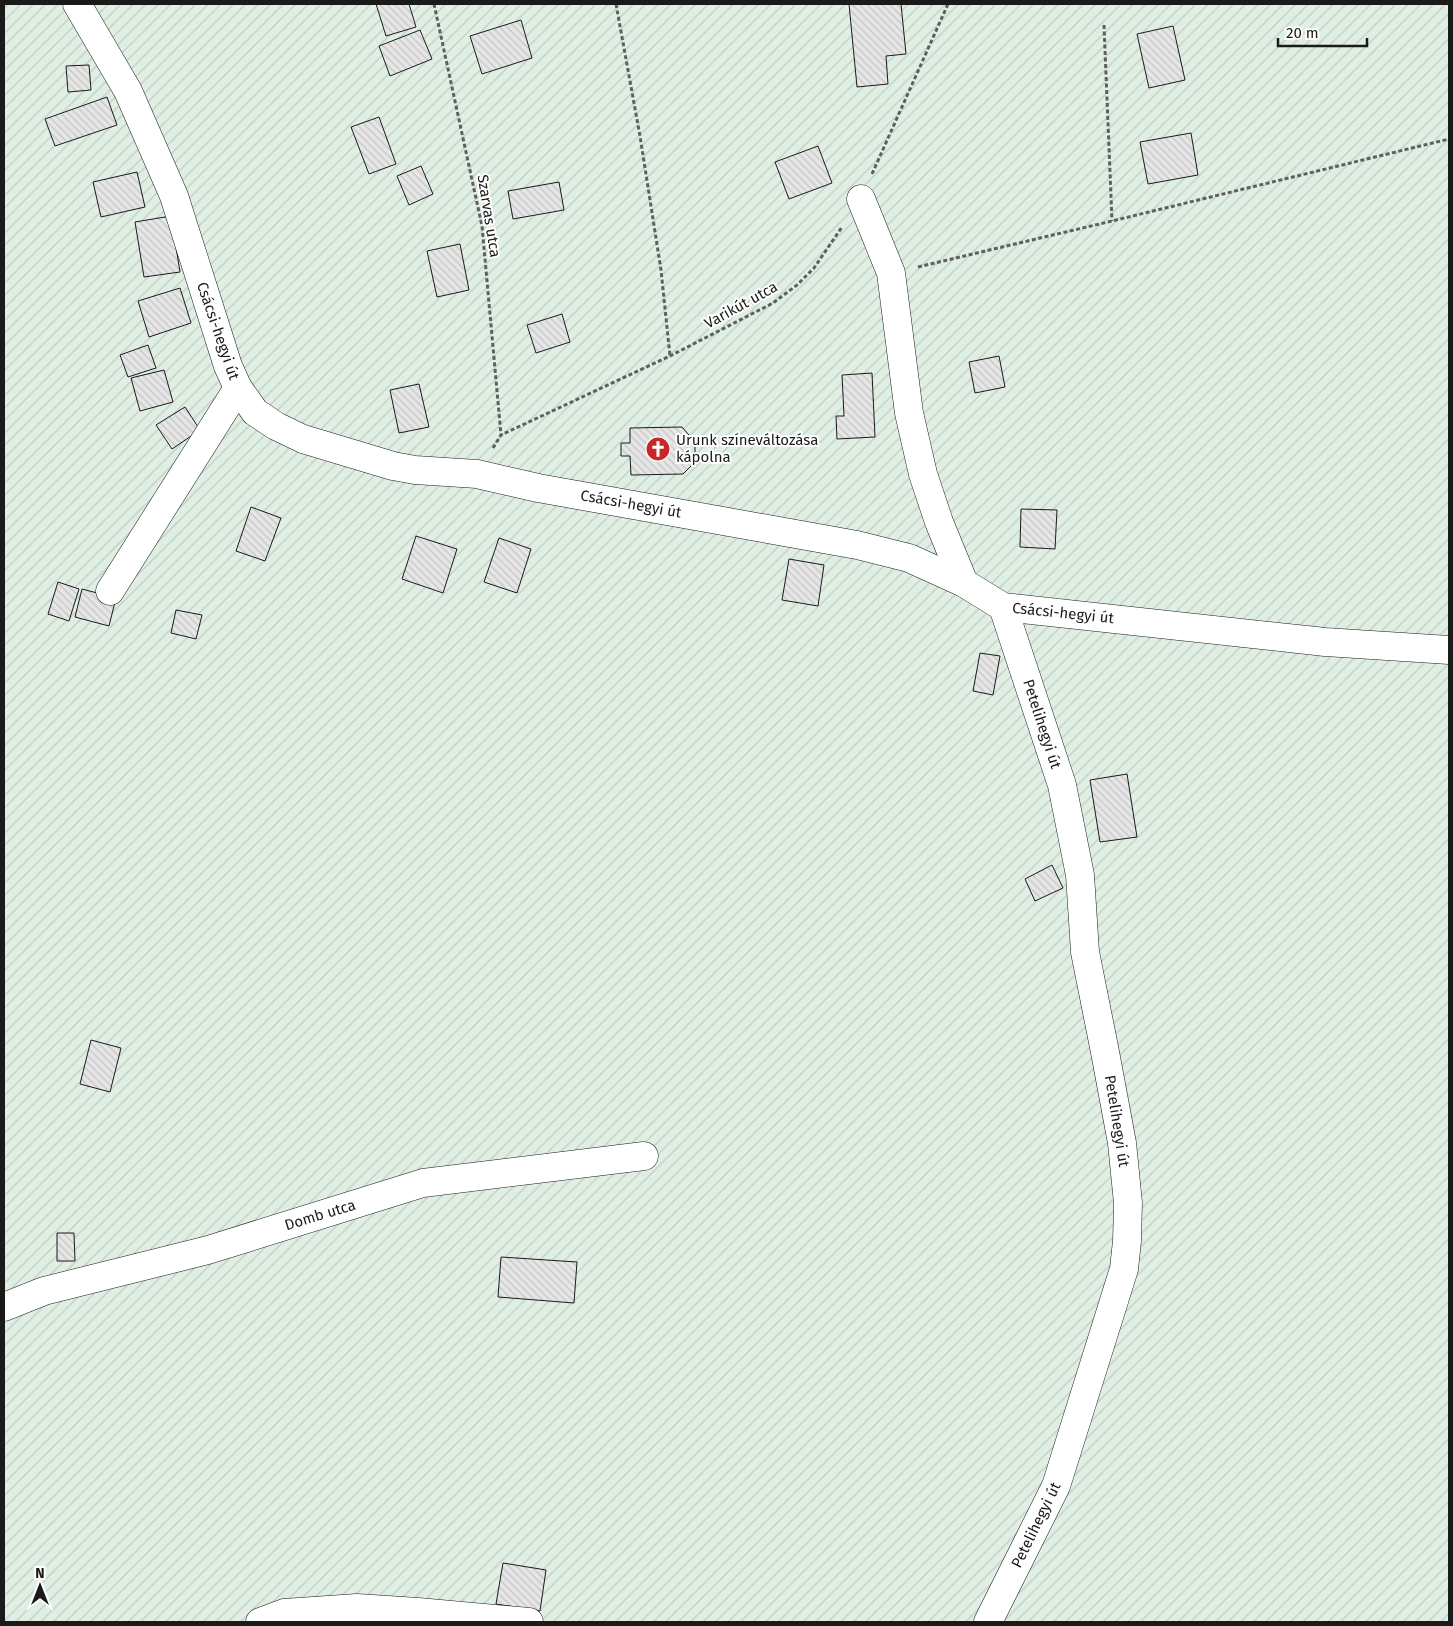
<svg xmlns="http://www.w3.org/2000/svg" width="1453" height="1626" font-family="'Fira Sans',sans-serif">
  <defs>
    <pattern id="garden-furrows" width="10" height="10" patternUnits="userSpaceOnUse" patternTransform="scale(1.25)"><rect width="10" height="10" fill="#e0efe3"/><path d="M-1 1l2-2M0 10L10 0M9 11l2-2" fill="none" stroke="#c0ccc2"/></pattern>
    <pattern id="building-back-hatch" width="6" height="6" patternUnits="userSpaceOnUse" patternTransform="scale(1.25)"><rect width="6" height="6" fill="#e6e6e6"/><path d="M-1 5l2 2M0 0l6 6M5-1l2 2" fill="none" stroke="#c5c5c5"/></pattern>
  </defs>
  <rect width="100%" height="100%" fill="#fff"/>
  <rect fill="url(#garden-furrows)" stroke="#6a6a6a" x="4" y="4" width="1445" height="1618"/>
  <g fill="url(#building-back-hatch)" stroke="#1a1a1a">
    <polygon points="376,4 409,4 416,27 386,36"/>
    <polygon points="849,4 901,4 906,54 886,56 888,84 857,87"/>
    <polygon points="521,20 532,58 482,74 470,36"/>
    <polygon points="1173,26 1185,80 1149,88 1137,34"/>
    <polygon points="420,30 432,59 390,76 379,46"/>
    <polygon points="89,65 91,90 68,92 66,66"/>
    <polygon points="107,97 117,125 55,146 45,119"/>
    <polygon points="379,117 396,164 369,174 351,127"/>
    <polygon points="1191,133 1198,175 1148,184 1140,142"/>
    <polygon points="818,146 832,183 789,199 775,162"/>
    <polygon points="421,166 433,194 409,205 397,176"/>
    <polygon points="137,172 145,207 101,217 93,182"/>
    <polygon points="559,182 564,210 513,219 508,191"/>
    <polygon points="171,216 180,272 144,277 135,222"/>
    <polygon points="460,244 469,290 437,297 427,251"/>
    <polygon points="180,288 191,323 149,337 138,301"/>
    <polygon points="562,314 570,342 536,353 527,325"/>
    <polygon points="148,345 156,368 128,377 120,355"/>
    <polygon points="999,356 1005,387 975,393 969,362"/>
    <polygon points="164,370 173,402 140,411 131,378"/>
    <polygon points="872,373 875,437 837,439 836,416 844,416 842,375"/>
    <polygon points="419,384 429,427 399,433 390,390"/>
    <polygon points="185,407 200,430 172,449 156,425"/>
    <polygon points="682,427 695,442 695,462 683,474 631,475 630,456 621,456 621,443 630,443 630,428"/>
    <polygon points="251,507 281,518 265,561 236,551"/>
    <polygon points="1021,509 1057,510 1055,549 1020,547"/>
    <polygon points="416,536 457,549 443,593 402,579"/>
    <polygon points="499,538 531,549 517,593 484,582"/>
    <polygon points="789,559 824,565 818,606 782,600"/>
    <polygon points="58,582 79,589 69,621 48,614"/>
    <polygon points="82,589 116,598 109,626 75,617"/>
    <polygon points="176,610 202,615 196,639 171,633"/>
    <polygon points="980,653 1000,656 993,695 973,691"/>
    <polygon points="1127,774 1137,837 1100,842 1090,780"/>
    <polygon points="1052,865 1063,888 1035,901 1025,879"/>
    <polygon points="91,1040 121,1048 110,1092 80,1084"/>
    <polygon points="57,1233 74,1233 75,1261 57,1261"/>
    <polygon points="501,1257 577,1262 574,1303 498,1297"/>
    <polygon points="503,1563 546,1570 540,1611 496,1604"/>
  </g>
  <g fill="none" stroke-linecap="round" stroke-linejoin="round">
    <defs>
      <g id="minor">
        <polyline points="77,4 128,91 174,196 228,366 238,388 255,412 276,426 303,439 393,466 415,470 477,474 538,488 857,545 909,558 964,583 1003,607 1325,642 1449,650"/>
        <polyline points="861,199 891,273 909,413 923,474 939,522 964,583"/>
        <polyline points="110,591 238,388"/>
        <polyline points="4,1307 44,1291 208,1250 423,1183 644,1156"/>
        <polyline points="260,1622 284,1613 357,1608 418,1612 529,1622"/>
        <polyline points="988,1622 1056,1486 1124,1269 1127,1241 1128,1203 1122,1143 1105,1052 1085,952 1080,875 1062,785 1003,607"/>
      </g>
    </defs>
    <use href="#minor" stroke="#1a1a1a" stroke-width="29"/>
    <g stroke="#5f5f5f" stroke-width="3" stroke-dasharray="4 2.5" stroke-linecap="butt">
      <polyline points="434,4 482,226 501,435"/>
      <polyline points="616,4 640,136 661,270 670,356"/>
      <polyline points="1104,25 1112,221"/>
      <polyline points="872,174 948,4"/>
      <polyline points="918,267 1112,221 1449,139"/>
      <polyline points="493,448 501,435 670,356 773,303 797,285 814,268 842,227"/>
    </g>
    <use href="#minor" stroke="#fff" stroke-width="28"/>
  </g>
  <defs>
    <symbol id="church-disc" viewBox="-11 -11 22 22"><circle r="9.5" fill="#c62828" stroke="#fff"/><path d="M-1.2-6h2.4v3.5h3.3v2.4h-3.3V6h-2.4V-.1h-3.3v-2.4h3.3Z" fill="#fff"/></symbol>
  </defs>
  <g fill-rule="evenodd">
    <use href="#church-disc" x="644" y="435" width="28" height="28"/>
  </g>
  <g text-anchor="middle" stroke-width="4" stroke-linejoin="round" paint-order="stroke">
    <g font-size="15" fill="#1a1a1a" stroke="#fff">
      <text transform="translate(489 216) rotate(81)" y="5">Szarvas utca</text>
      <text transform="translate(741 305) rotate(-29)" y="5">Varikút utca</text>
      <text transform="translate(218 331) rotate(71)" y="5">Csácsi-hegyi út</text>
      <text transform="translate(631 504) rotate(10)" y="5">Csácsi-hegyi út</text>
      <text transform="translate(1063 613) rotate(6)" y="5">Csácsi-hegyi út</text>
      <text transform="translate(1042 724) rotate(72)" y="5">Petelihegyi út</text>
      <text transform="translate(1117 1121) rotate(81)" y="5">Petelihegyi út</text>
      <text transform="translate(320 1215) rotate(-17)" y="5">Domb utca</text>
      <text transform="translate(1036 1525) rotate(-64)" y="5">Petelihegyi út</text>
    </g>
    <g font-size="15" fill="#1a1a1a" stroke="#fff" text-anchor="start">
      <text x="676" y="445">Urunk színeváltozása<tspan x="676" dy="17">kápolna</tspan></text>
    </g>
  </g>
  <rect width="1453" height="1626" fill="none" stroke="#1a1a1a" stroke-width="10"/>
  <g transform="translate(40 1586)" stroke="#ffffff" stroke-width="4" paint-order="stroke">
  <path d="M0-4L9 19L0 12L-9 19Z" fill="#1a1a1a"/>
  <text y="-8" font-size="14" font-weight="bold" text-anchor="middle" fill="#1a1a1a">N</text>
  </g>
  <path d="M1278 38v8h89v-8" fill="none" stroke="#1a1a1a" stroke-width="2.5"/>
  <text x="1286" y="38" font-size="15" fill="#1a1a1a" stroke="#ffffff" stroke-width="4" paint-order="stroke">20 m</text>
</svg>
